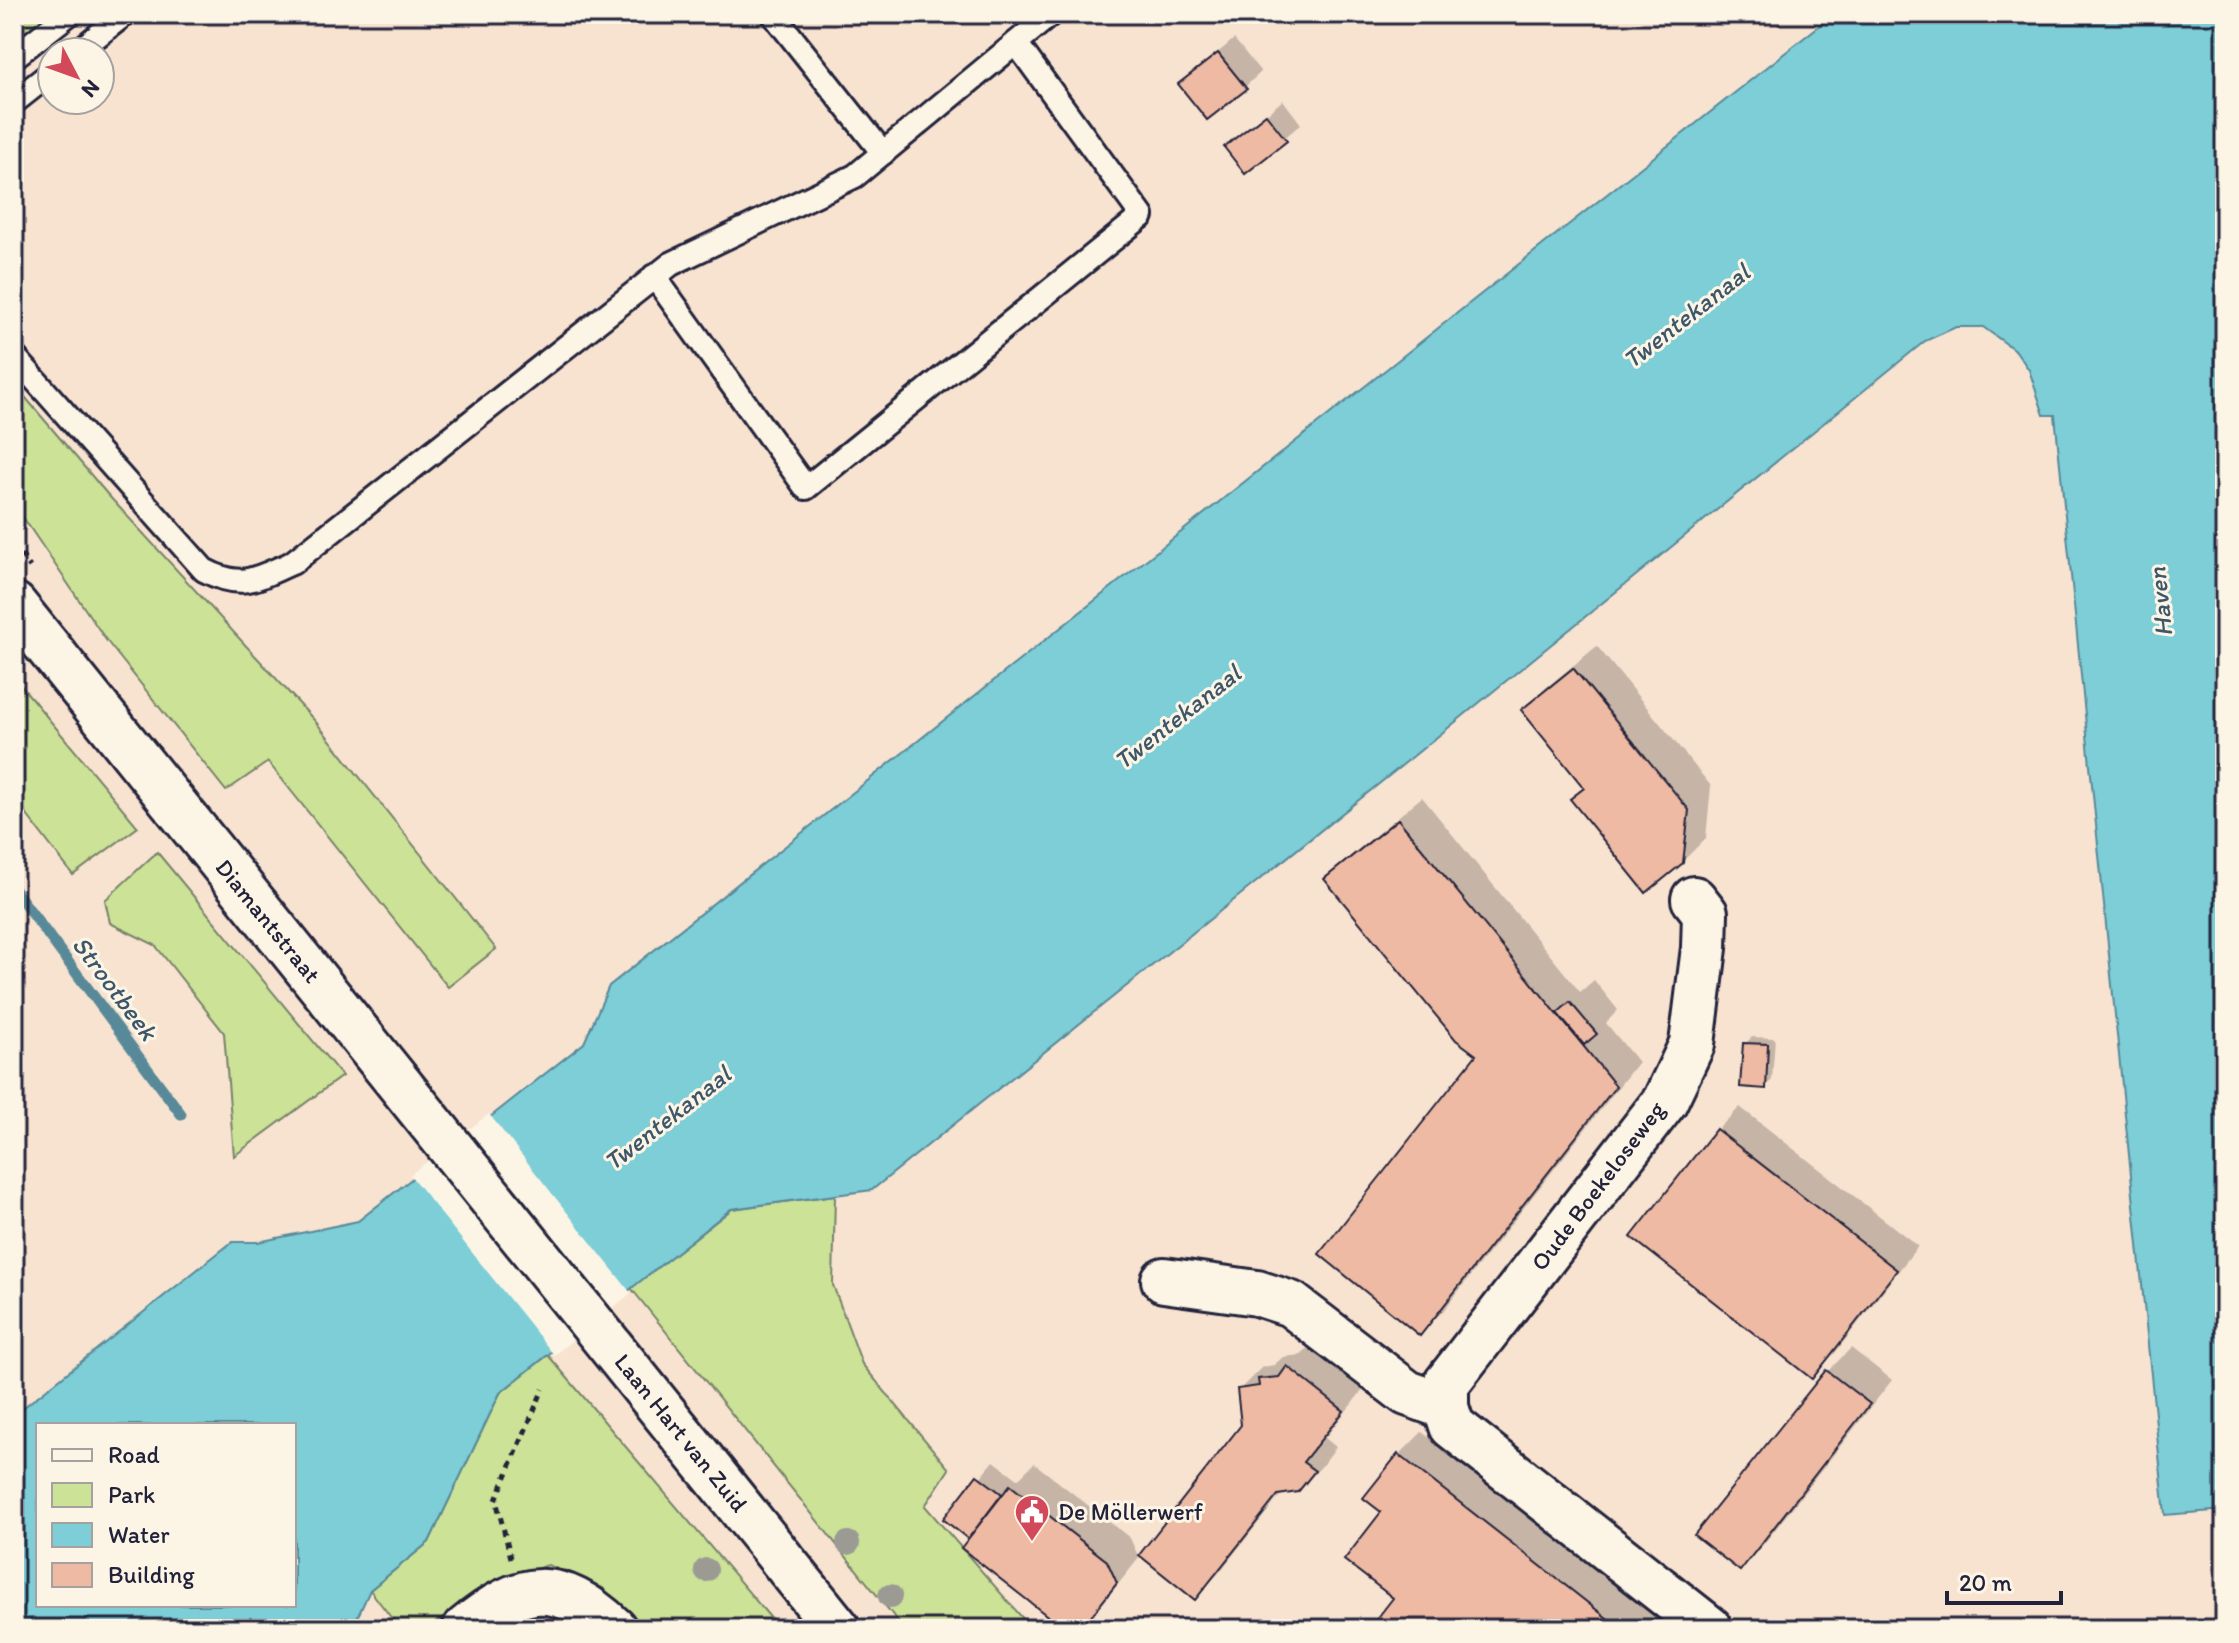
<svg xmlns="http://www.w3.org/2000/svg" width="2239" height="1643" font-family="Itim,sans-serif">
  <rect width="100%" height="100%" fill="#fcf5e5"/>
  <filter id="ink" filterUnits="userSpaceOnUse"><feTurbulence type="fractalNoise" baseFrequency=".0125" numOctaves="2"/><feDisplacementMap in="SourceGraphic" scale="16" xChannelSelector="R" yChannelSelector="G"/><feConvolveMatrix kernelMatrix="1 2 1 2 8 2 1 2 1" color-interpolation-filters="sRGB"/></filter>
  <g filter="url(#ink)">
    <path fill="#f8e3d1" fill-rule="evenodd" d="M14 14H2225V1629H14ZM52 52H100V100H52ZM38 1425H294V1605H38Z"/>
    <g fill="#cce297" stroke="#778269" stroke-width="2">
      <polygon points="14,14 52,14 14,45"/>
      <polygon points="14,384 108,495 315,721 496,949 448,987 268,762 226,791 106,640 14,504"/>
      <polygon points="14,677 138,827 73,875 14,798"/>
      <polygon points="157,852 342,1076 234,1156 224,1033 155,945 110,923 105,900"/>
      <polygon points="835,1195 833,1285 862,1364 949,1469 925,1506 1032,1629 904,1629 631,1288 732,1209"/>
      <polygon points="548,1355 780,1629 637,1629 603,1588 548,1565 507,1578 442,1629 400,1629 370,1590 429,1542 500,1393"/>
    </g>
    <path fill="#7dced7" stroke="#598999" stroke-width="2" fill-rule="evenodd" d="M1834 14H2225V1510L2165 1515 2055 415H2044L2029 370 2016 351 1983 327H1956L1925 341 1400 767 872 1190 731 1209 500 1393 429 1542 370 1590 352 1629H14V1415L232 1242H258L358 1221 584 1043 609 986ZM38 1425H294V1605H38Z"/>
    <polygon fill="#fcf5e5" points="489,1114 631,1293 554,1355 410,1175"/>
    <g fill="#0003">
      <polygon points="1234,39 1261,72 1245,87 1181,84"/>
      <polygon points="1283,100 1301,124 1245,171 1227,147"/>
      <polygon points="1597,646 1711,786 1706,838 1682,862 1585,787 1524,710 1547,687"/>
      <polygon points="1422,797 1580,992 1594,980 1618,1010 1606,1023 1638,1062 1443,1311 1420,1334 1478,1055 1327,879 1350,856"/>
      <polygon points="1752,1037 1775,1038 1772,1080 1765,1087 1745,1044"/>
      <polygon points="1740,1107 1918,1246 1835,1353 1812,1376 1717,1130"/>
      <polygon points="1311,1344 1365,1387 1325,1438 1336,1447 1321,1467 1297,1491 1282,1493 1218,1574 1195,1597 1244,1425 1239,1390 1262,1367 1274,1365 1283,1357 1301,1355"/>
      <polygon points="1851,1348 1892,1380 1763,1545 1740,1568 1697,1535 1828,1371"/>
      <polygon points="1422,1432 1673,1629 1371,1629 1396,1598 1399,1455"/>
      <polygon points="994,1461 1018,1479 1034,1463 1130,1538 1139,1558 1097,1611 1079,1629 1067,1629 971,1538 946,1519"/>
      <polygon points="1176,1623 1184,1629 1170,1629"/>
    </g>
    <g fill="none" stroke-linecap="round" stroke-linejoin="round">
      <polyline stroke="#598999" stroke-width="11" points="14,889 181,1114"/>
    </g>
    <g fill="#efbaa3" stroke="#22223b" stroke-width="2">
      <polygon points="1218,53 1247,89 1207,120 1178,84"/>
      <polygon points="1266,114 1287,141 1245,174 1224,147"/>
      <polygon points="1573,668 1689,810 1683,863 1646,893 1570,799 1584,788 1521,710"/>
      <polygon points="1398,819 1616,1086 1420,1336 1319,1254 1476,1055 1456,1040 1324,879"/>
      <polygon points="1570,1002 1597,1034 1584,1045 1557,1013"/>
      <polygon points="1743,1043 1768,1044 1766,1089 1740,1087"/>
      <polygon points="1716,1129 1897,1270 1812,1379 1631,1237"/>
      <polygon points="1287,1366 1344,1411 1303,1462 1315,1471 1298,1492 1278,1495 1195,1600 1139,1555 1241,1425 1237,1389 1259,1386 1258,1379 1279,1377"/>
      <polygon points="1826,1370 1870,1404 1740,1571 1694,1535"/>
      <polygon points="1398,1454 1621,1629 1369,1629 1393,1598 1344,1560 1381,1512 1363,1498"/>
      <polygon points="977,1475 1002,1494 968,1539 943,1519"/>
      <polygon points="1010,1485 1107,1561 1117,1583 1081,1629 1064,1629 961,1548"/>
    </g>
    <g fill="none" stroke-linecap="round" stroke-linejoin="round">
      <defs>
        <g id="lane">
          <polyline points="773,14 883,153"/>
          <polyline points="77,52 125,14"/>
          <polyline points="14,57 69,14"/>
          <polyline points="14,102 52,72"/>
          <polyline points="654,276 806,488 1142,216 1016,43"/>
          <path d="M14 356 204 570C242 590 255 579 292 563L671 264 855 176 1051 14"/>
        </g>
        <g id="street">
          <polyline points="1694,899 1705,913 1704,948 1692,1044 1665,1101 1446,1384 1446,1407 1452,1426 1710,1629"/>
          <polyline points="1164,1280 1257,1293 1291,1304 1407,1393 1446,1407"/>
          <path d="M465 1629C522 1582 558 1577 614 1629"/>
        </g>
        <polyline id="secondary" points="14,605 838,1629"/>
      </defs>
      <use href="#lane" stroke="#22223b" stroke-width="28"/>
      <use href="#street" stroke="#22223b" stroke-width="50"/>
      <use href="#secondary" stroke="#22223b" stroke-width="50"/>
      <g stroke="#22223b" stroke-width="5" stroke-dasharray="6 6" stroke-linecap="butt">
        <polyline points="14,545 30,567"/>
        <polyline points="511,1558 496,1500 543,1389"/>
      </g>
      <use href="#lane" stroke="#fcf5e5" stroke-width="22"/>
      <use href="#street" stroke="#fcf5e5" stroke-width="44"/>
      <use href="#secondary" stroke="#fcf5e5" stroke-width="44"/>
    </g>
    <g fill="#9b9b94">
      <circle cx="848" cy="1543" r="12"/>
      <circle cx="706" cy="1570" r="12"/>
      <circle cx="890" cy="1596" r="12"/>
    </g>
  </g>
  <defs>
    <symbol id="civic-pin" viewBox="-11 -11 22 30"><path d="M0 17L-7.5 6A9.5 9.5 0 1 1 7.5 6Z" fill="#d1495b" stroke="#fcf5e5"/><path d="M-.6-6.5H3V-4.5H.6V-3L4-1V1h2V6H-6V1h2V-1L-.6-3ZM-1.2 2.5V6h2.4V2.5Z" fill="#fff"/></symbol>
  </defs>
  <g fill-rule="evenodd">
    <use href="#civic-pin" x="1012" y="1492" width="40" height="54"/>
  </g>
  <g text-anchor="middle" stroke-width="6" stroke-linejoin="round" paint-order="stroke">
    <g font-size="24" fill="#22223b" stroke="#fcf5e5">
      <text transform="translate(268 921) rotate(51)" y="8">Diamantstraat</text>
      <text transform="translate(1598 1186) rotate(-53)" y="8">Oude Boekeloseweg</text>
      <text transform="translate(681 1433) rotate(51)" y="8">Laan Hart van Zuid</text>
    </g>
    <g font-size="24" fill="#22223b" stroke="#fcf5e5" text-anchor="start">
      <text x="1058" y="1520">De Möllerwerf</text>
    </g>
    <g font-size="26" font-style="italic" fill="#3d566a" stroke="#fcf5e5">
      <text transform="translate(1686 316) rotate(-38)" y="9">Twentekanaal</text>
      <text transform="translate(2160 602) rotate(-96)" y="9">Haven</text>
      <text transform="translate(1177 717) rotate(-38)" y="9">Twentekanaal</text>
      <text transform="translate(115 988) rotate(53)" y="9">Strootbeek</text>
      <text transform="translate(667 1118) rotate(-38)" y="9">Twentekanaal</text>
    </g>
  </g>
  <rect width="2239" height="1643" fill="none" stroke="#fcf5e5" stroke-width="48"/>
  <rect x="24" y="24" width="2191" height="1595" fill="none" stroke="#22223b" stroke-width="3" filter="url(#ink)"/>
  <rect x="36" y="1423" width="260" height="184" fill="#fcf5e5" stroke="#a5a1a1" stroke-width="2"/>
  <rect x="52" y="1449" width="40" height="12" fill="#fcf5e5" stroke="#a5a1a1" stroke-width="2"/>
  <text x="108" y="1463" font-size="24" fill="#22223b">Road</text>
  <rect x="52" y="1483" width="40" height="24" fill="#cce297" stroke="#a5a1a1" stroke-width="2"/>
  <text x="108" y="1503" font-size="24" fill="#22223b">Park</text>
  <rect x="52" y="1523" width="40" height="24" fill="#7dced7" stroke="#a5a1a1" stroke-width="2"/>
  <text x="108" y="1543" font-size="24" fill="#22223b">Water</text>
  <rect x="52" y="1563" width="40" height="24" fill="#efbaa3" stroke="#a5a1a1" stroke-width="2"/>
  <text x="108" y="1583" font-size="24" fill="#22223b">Building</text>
  <g transform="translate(76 76) rotate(131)"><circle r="38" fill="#fcf5e5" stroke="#a5a1a1" stroke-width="2"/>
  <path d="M0-6L14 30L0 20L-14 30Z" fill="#d1495b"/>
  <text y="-12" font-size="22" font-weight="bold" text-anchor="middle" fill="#22223b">N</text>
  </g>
  <path d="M1947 1591v12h114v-12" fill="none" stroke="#22223b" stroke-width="4"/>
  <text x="1959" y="1591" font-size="24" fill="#22223b" stroke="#fcf5e5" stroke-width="6" paint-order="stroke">20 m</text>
</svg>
